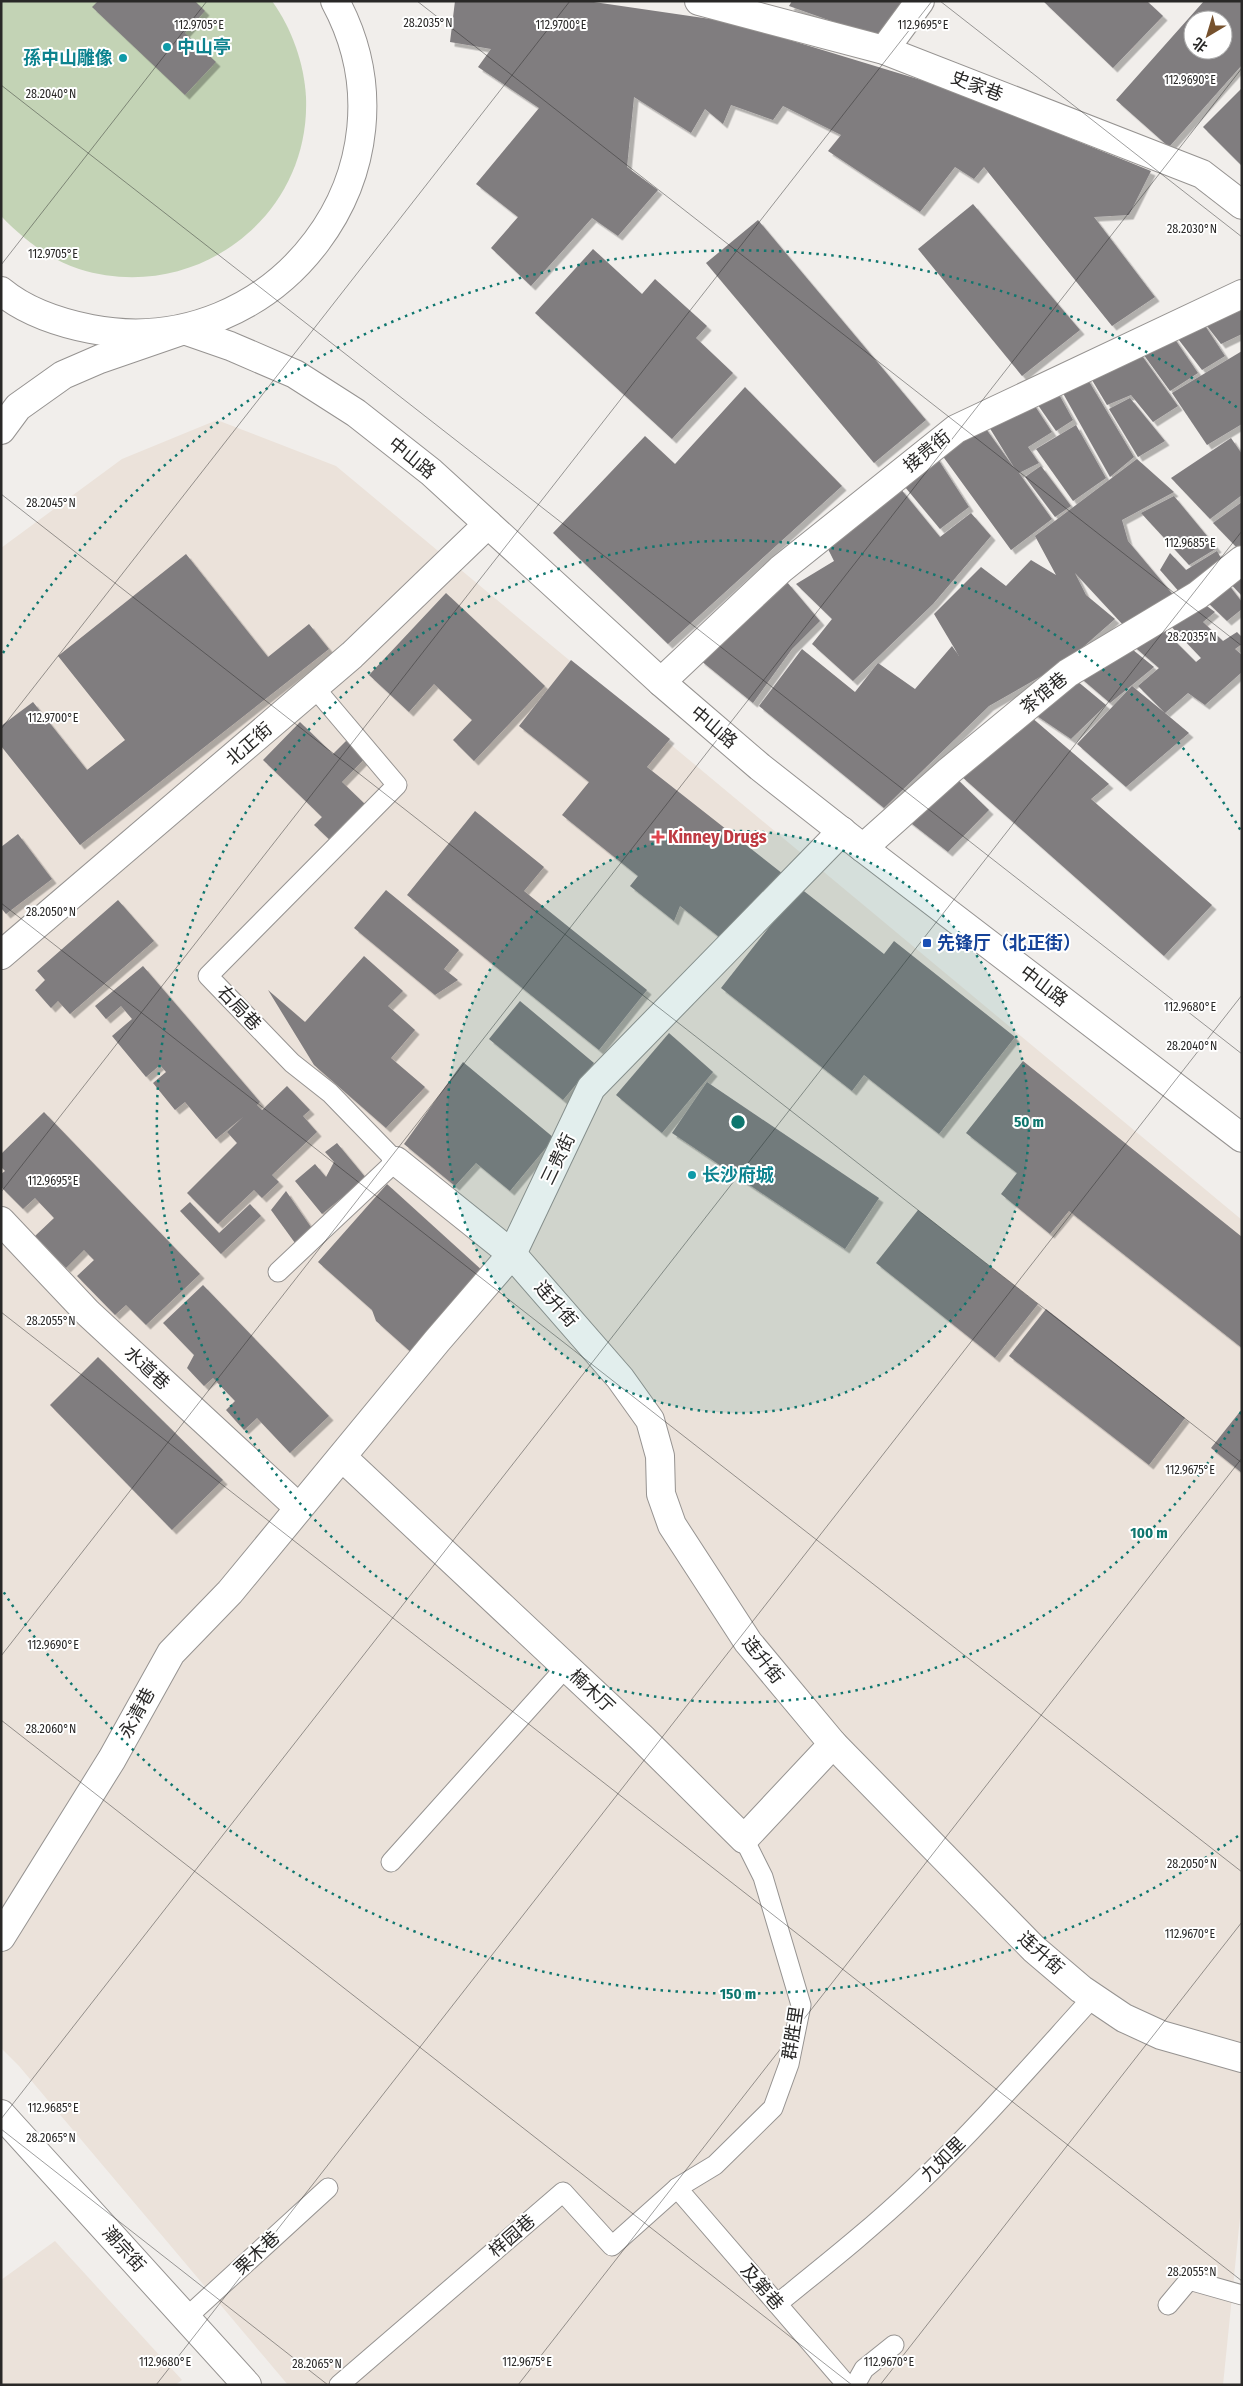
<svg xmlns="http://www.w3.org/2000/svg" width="1243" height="2386" font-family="'Fira Sans Condensed','Noto Sans SC',sans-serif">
  <defs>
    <filter id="shadow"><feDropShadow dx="4.5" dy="4.5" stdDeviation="0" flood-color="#0004"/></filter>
  </defs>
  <rect width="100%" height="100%" fill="#f1eeeb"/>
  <g fill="#ebe2da">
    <polygon points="217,420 336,466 1242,1220 1242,2198 1223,2385 288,2385 19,2066 1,2048 1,548 122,459"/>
    <polygon points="55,2241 182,2380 175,2385 1,2385 1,2280"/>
  </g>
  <path fill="#c3d3b5" d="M1 1H272C292 29 304 63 306 97 311 218 194 305 79 269 49 259 23 239 1 216Z"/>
  <g fill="#807d7f" fill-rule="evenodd" filter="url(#shadow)">
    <polygon points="98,1 195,1 205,11 185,33 216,62 185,95 92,7"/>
    <polygon points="455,1 587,1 731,22 944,87 1151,171 1129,215 1094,217 1155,297 1112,326 984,167 974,179 955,167 920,212 828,151 841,135 783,106 773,120 731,105 723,124 705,109 691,133 634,97 627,167 658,190 618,236 592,218 531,286 491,248 518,217 476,184 539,108 478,67 491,49 450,42"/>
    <polygon points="792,1 914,1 885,40 789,6"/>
    <polygon points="1043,1 1147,1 1163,16 1113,68"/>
    <path d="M1204 1H1242V65L1169 147 1116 100ZM1193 20H1223V50H1193Z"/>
    <polygon points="1242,88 1242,166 1203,127"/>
    <polygon points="973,204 1080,330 1022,376 918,249"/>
    <polygon points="758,220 926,420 874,463 706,263"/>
    <polygon points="593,249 642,294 655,279 707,326 696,338 733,373 672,439 535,313"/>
    <polygon points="1242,301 1242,334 1221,344 1203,321"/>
    <polygon points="1200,318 1225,356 1202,370 1172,331"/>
    <polygon points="1170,332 1198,373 1170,391 1138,347"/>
    <polygon points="1135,346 1178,406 1153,422 1131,395 1107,405 1086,370"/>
    <polygon points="1242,351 1242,424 1207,445 1172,393"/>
    <polygon points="1084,373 1134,457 1110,477 1060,388"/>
    <polygon points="745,387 842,486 668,644 553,533 645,436 675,464"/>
    <polygon points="1055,387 1073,420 1056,431 1033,398"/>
    <polygon points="1130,398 1165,441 1138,457 1109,409"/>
    <polygon points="1031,400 1052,432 1028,447 1039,463 1019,473 1052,519 1011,550 939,451 981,422 1015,469 986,422"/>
    <polygon points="1076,425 1106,478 1073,501 1036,449"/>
    <polygon points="1231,438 1242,454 1242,495 1210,519 1171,478"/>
    <polygon points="934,453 969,507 940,529 900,481"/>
    <polygon points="1137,459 1174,492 1122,520 1128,541 1175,597 1125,627 1075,573 1086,595 1115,619 1066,662 989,706 884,808 759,706 802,649 855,692 878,663 915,689 952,646 959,656 934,614 981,567 1006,586 1031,560 1056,575 1035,536"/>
    <polygon points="1041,466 1071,506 1055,517 1025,477"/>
    <polygon points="900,488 940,537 971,513 991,536 933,604 853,681 812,644 832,619 796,584 834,561 827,547"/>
    <polygon points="1174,496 1217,548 1189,565 1141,513"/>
    <polygon points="1242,502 1242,553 1213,523"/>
    <polygon points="1217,551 1226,567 1182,595 1160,570 1170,553 1186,570"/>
    <polygon points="186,554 268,657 309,624 329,649 80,845 1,746 1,726 33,702 87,770 125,740 58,656"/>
    <polygon points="1242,565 1242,596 1226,579"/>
    <polygon points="1225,580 1242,602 1242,609 1227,621 1202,597"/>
    <polygon points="787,582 820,621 792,649 753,703 700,660"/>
    <polygon points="446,593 545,686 474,761 453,740 472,720 434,684 409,712 369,675"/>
    <polygon points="1200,601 1215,612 1203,622 1223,641 1237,632 1242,637 1242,644 1235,649 1242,655 1242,672 1205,705 1188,693 1165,713 1189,733 1126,787 1077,744 1132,686 1165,713 1138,686 1159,668 1130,643 1161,627 1196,662 1201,658 1167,622"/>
    <polygon points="1127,645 1154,667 1110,703 1076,674"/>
    <polygon points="571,660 670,739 647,767 783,874 728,944 680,906 674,921 630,886 638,876 562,815 589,782 519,726"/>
    <polygon points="1071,676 1106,705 1071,739 1028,710"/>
    <polygon points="1031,717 1109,784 1091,799 1212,905 1164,956 961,776"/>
    <polygon points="300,722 333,754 356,731 374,749 342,782 367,806 332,842 314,825 322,817 263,760"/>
    <polygon points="953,775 989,810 948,852 907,820"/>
    <polygon points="475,811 544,867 524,891 647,990 599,1050 407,895"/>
    <polygon points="18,834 52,879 6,914 1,908 1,847"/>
    <polygon points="800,888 884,954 894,941 1015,1037 939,1134 864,1075 852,1091 721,988"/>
    <polygon points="386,890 459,950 444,969 458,980 435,995 354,928"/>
    <polygon points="118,900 154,941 70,1014 58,1001 51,1008 35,990 45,980 37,971"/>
    <polygon points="364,956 403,991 388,1006 415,1030 391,1058 425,1087 386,1128 314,1065 268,990 305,1022"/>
    <polygon points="143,966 260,1102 257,1105 262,1110 287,1086 310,1110 303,1116 317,1132 272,1175 279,1182 262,1198 254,1190 218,1224 187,1193 237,1143 227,1132 243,1117 216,1139 185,1102 175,1110 153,1083 166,1072 160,1065 146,1077 112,1036 132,1019 121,1006 106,1019 95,1006"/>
    <polygon points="520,1001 594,1063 563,1100 489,1039"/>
    <polygon points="669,1033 713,1072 662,1133 616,1095"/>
    <polygon points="1023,1061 1242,1237 1242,1348 1069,1211 1050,1234 1001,1194 1017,1173 966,1133"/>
    <polygon points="463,1062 554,1138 510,1191 476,1163 455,1186 404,1144"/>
    <polygon points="707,1082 879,1198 845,1249 672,1133"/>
    <polygon points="44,1112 200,1274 146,1325 126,1305 115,1315 77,1276 94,1260 84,1250 66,1268 35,1236 54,1218 35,1198 23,1209 1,1187 1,1174 5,1171 1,1167 1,1154"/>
    <polygon points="337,1143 366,1178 322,1214 295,1181 315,1164 326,1177 334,1162 325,1152"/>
    <polygon points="387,1184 485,1273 413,1354 376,1321 372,1310 318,1262"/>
    <polygon points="286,1191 313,1230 295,1243 271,1210"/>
    <polygon points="190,1202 219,1233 250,1204 261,1216 221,1254 180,1211"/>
    <polygon points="918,1210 1038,1304 995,1358 876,1263"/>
    <polygon points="203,1285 329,1416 290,1453 257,1418 244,1430 226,1410 235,1401 213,1378 204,1386 187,1368 194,1355 163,1323"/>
    <polygon points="1046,1309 1185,1418 1149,1465 1009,1356"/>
    <polygon points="98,1357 223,1480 172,1530 50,1405"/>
    <polygon points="1242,1409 1242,1473 1211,1448"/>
  </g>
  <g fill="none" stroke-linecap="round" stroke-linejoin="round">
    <defs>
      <g id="lane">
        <polyline points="278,1272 396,1161 330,1093 292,1063 208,976 397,785 314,687"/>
        <polyline points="391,1862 566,1667"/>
        <polyline points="677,2188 847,2385"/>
        <path d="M777 2304C824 2266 872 2228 916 2186 979 2126 1035 2061 1093 1997"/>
        <polyline points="1168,2305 1189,2280 1242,2295"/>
        <polyline points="187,2317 328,2188"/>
        <polyline points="339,2385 563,2192 612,2246 677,2188 715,2165 773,2108 789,2064 801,2005 763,1877 744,1839"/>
        <polyline points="855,2385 864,2369 894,2345"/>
      </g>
      <g id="street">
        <polyline points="699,1 884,50 1202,174 1242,205"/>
        <polyline points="884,50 920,1"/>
        <polyline points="661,682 781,569 956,429 1242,294"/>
        <polyline points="863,848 949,771 1068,673 1198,595 1242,560"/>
        <polyline points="1,955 352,655 488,524"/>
        <polyline points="396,1161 512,1254 620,1378 650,1420 660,1456 661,1494 672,1525 748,1642 833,1744 1034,1949 1081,1989 1124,2018 1161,2035 1242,2058"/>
        <polyline points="1,1221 88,1313 299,1508"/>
        <polyline points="342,1457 642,1738 744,1839 833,1744"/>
        <polyline points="1,1937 112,1759 171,1653 230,1592 437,1341 512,1254 591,1088 842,831"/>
        <polyline points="1,2114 247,2385"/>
      </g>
      <g id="secondary">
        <path d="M1 291C25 311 61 323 91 329 276 365 426 169 335 1"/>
        <polyline points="1,430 18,407 63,375 100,359 184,330 230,346 295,374 356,413 431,472 661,682 760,767 863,848 1242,1138"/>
      </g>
    </defs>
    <use href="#lane" stroke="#969391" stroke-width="21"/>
    <use href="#street" stroke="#969391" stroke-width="30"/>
    <use href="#secondary" stroke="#969391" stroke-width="30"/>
    <use href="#lane" stroke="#fff" stroke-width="19"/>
    <use href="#street" stroke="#fff" stroke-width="28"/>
    <use href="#secondary" stroke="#fff" stroke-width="28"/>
  </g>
  <path fill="none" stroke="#292827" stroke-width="1" stroke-opacity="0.45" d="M417 1 1242 646M940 1 1242 237M1 85 1242 1054M1 265 207 1M1 494 1242 1463M1 729 570 1M1 903 1242 1872M1 1192 932 1M1 1312 1242 2281M1 1656 1242 68M1 1720 852 2385M1 2119 1242 531M1 2129 328 2385M156 2385 1242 995M518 2385 1242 1458M880 2385 1242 1922"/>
  <circle cx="738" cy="1122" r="291" fill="#0f766e" fill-opacity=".12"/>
  <g fill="none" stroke="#0f766e" stroke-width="2.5" stroke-dasharray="2.5 5">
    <circle cx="738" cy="1122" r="291"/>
    <path d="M1241 1412A581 581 0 1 1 1241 831"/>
    <path d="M1238 1836A872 872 0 0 1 3 1591M3 653A872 872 0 0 1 1238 408"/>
  </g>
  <g fill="#0f9aa8" stroke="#fff" stroke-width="2">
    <circle cx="167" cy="47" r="5"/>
    <circle cx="123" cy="58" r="5"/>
    <circle cx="692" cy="1175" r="5"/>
  </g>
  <path fill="#e0444e" stroke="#fff" stroke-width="2" d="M655.5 829.5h5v5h5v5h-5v5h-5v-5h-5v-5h5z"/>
  <rect fill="#1a4fb4" stroke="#fff" stroke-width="2" x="922" y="938" width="10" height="10" rx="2.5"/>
  <g text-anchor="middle" stroke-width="4" stroke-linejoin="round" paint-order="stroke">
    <g font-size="18" font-weight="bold" fill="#0d838f" stroke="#fff" text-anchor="start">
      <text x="177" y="53">中山亭</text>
      <text x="113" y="64" text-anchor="end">孫中山雕像</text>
      <text x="702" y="1181">长沙府城</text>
    </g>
    <g font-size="18" fill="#292827" stroke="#fff">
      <text transform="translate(977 86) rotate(21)" y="6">史家巷</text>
      <text transform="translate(927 451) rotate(-39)" y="6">接贵街</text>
      <text transform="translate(412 458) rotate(39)" y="6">中山路</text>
      <text transform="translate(1044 693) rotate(-39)" y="6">茶馆巷</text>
      <text transform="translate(714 727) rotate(40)" y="6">中山路</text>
      <text transform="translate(249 744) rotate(-41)" y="6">北正街</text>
      <text transform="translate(1044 986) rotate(37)" y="6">中山路</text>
      <text transform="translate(239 1008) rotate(46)" y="6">右局巷</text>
      <text transform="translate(558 1159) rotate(-64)" y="6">三贵街</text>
      <text transform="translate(556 1304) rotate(49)" y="6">连升街</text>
      <text transform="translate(147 1368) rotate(43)" y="6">水道巷</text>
      <text transform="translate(763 1660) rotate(52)" y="6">连升街</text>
      <text transform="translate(592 1691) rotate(43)" y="6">楠木厅</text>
      <text transform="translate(137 1713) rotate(-61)" y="6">永清巷</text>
      <text transform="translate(1041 1953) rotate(42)" y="6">连升街</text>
      <text transform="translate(793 2033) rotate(-81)" y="6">群胜里</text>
      <text transform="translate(943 2159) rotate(-45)" y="6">九如里</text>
      <text transform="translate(512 2236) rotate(-41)" y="6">梓园巷</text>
      <text transform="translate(124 2249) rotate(48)" y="6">潮宗街</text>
      <text transform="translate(257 2253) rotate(-43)" y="6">栗木巷</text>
      <text transform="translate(762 2287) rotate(49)" y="6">及第巷</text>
    </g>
    <g font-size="18" font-weight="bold" fill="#be3a42" stroke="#fff" text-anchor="start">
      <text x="668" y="843">Kinney Drugs</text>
    </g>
    <g font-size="18" font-weight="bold" fill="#164399" stroke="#fff" text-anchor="start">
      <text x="937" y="949">先锋厅（北正街）</text>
    </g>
  </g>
  <g font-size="12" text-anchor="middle" fill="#292827" stroke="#fff" stroke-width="4" stroke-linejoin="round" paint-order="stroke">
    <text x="428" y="27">28.2035°N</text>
    <text x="199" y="29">112.9705°E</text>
    <text x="561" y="29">112.9700°E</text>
    <text x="923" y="29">112.9695°E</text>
    <text x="1190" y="84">112.9690°E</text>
    <text x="51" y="98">28.2040°N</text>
    <text x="1192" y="233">28.2030°N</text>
    <text x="53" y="258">112.9705°E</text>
    <text x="51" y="507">28.2045°N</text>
    <text x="1190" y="547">112.9685°E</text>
    <text x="1192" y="641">28.2035°N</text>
    <text x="53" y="722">112.9700°E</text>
    <text x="51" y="916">28.2050°N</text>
    <text x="1190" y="1011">112.9680°E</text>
    <text x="1192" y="1050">28.2040°N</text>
    <text x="53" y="1185">112.9695°E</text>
    <text x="51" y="1325">28.2055°N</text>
    <text x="1190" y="1474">112.9675°E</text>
    <text x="53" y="1649">112.9690°E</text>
    <text x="51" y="1733">28.2060°N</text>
    <text x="1192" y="1868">28.2050°N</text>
    <text x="1190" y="1938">112.9670°E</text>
    <text x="53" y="2112">112.9685°E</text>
    <text x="51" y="2142">28.2065°N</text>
    <text x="1192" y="2276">28.2055°N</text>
    <text x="165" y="2366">112.9680°E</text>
    <text x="527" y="2366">112.9675°E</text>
    <text x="889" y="2366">112.9670°E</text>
    <text x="317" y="2368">28.2065°N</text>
  </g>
  <circle cx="738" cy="1122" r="8" fill="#0f766e" stroke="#fff" stroke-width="2.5"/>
  <g font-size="15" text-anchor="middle" font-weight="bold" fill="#0f766e" stroke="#fff" stroke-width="4" stroke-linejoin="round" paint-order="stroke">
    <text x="1029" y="1127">50 m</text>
    <text x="1149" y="1538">100 m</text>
    <text x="738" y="1999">150 m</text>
  </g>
  <rect width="1243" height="2386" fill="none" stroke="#292827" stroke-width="5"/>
  <g transform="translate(1208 35) rotate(218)"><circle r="24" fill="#ffffff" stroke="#a9a9a9"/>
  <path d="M0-4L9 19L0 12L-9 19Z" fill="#76512d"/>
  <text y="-8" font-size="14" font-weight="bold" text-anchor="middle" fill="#292827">北</text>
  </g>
</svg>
